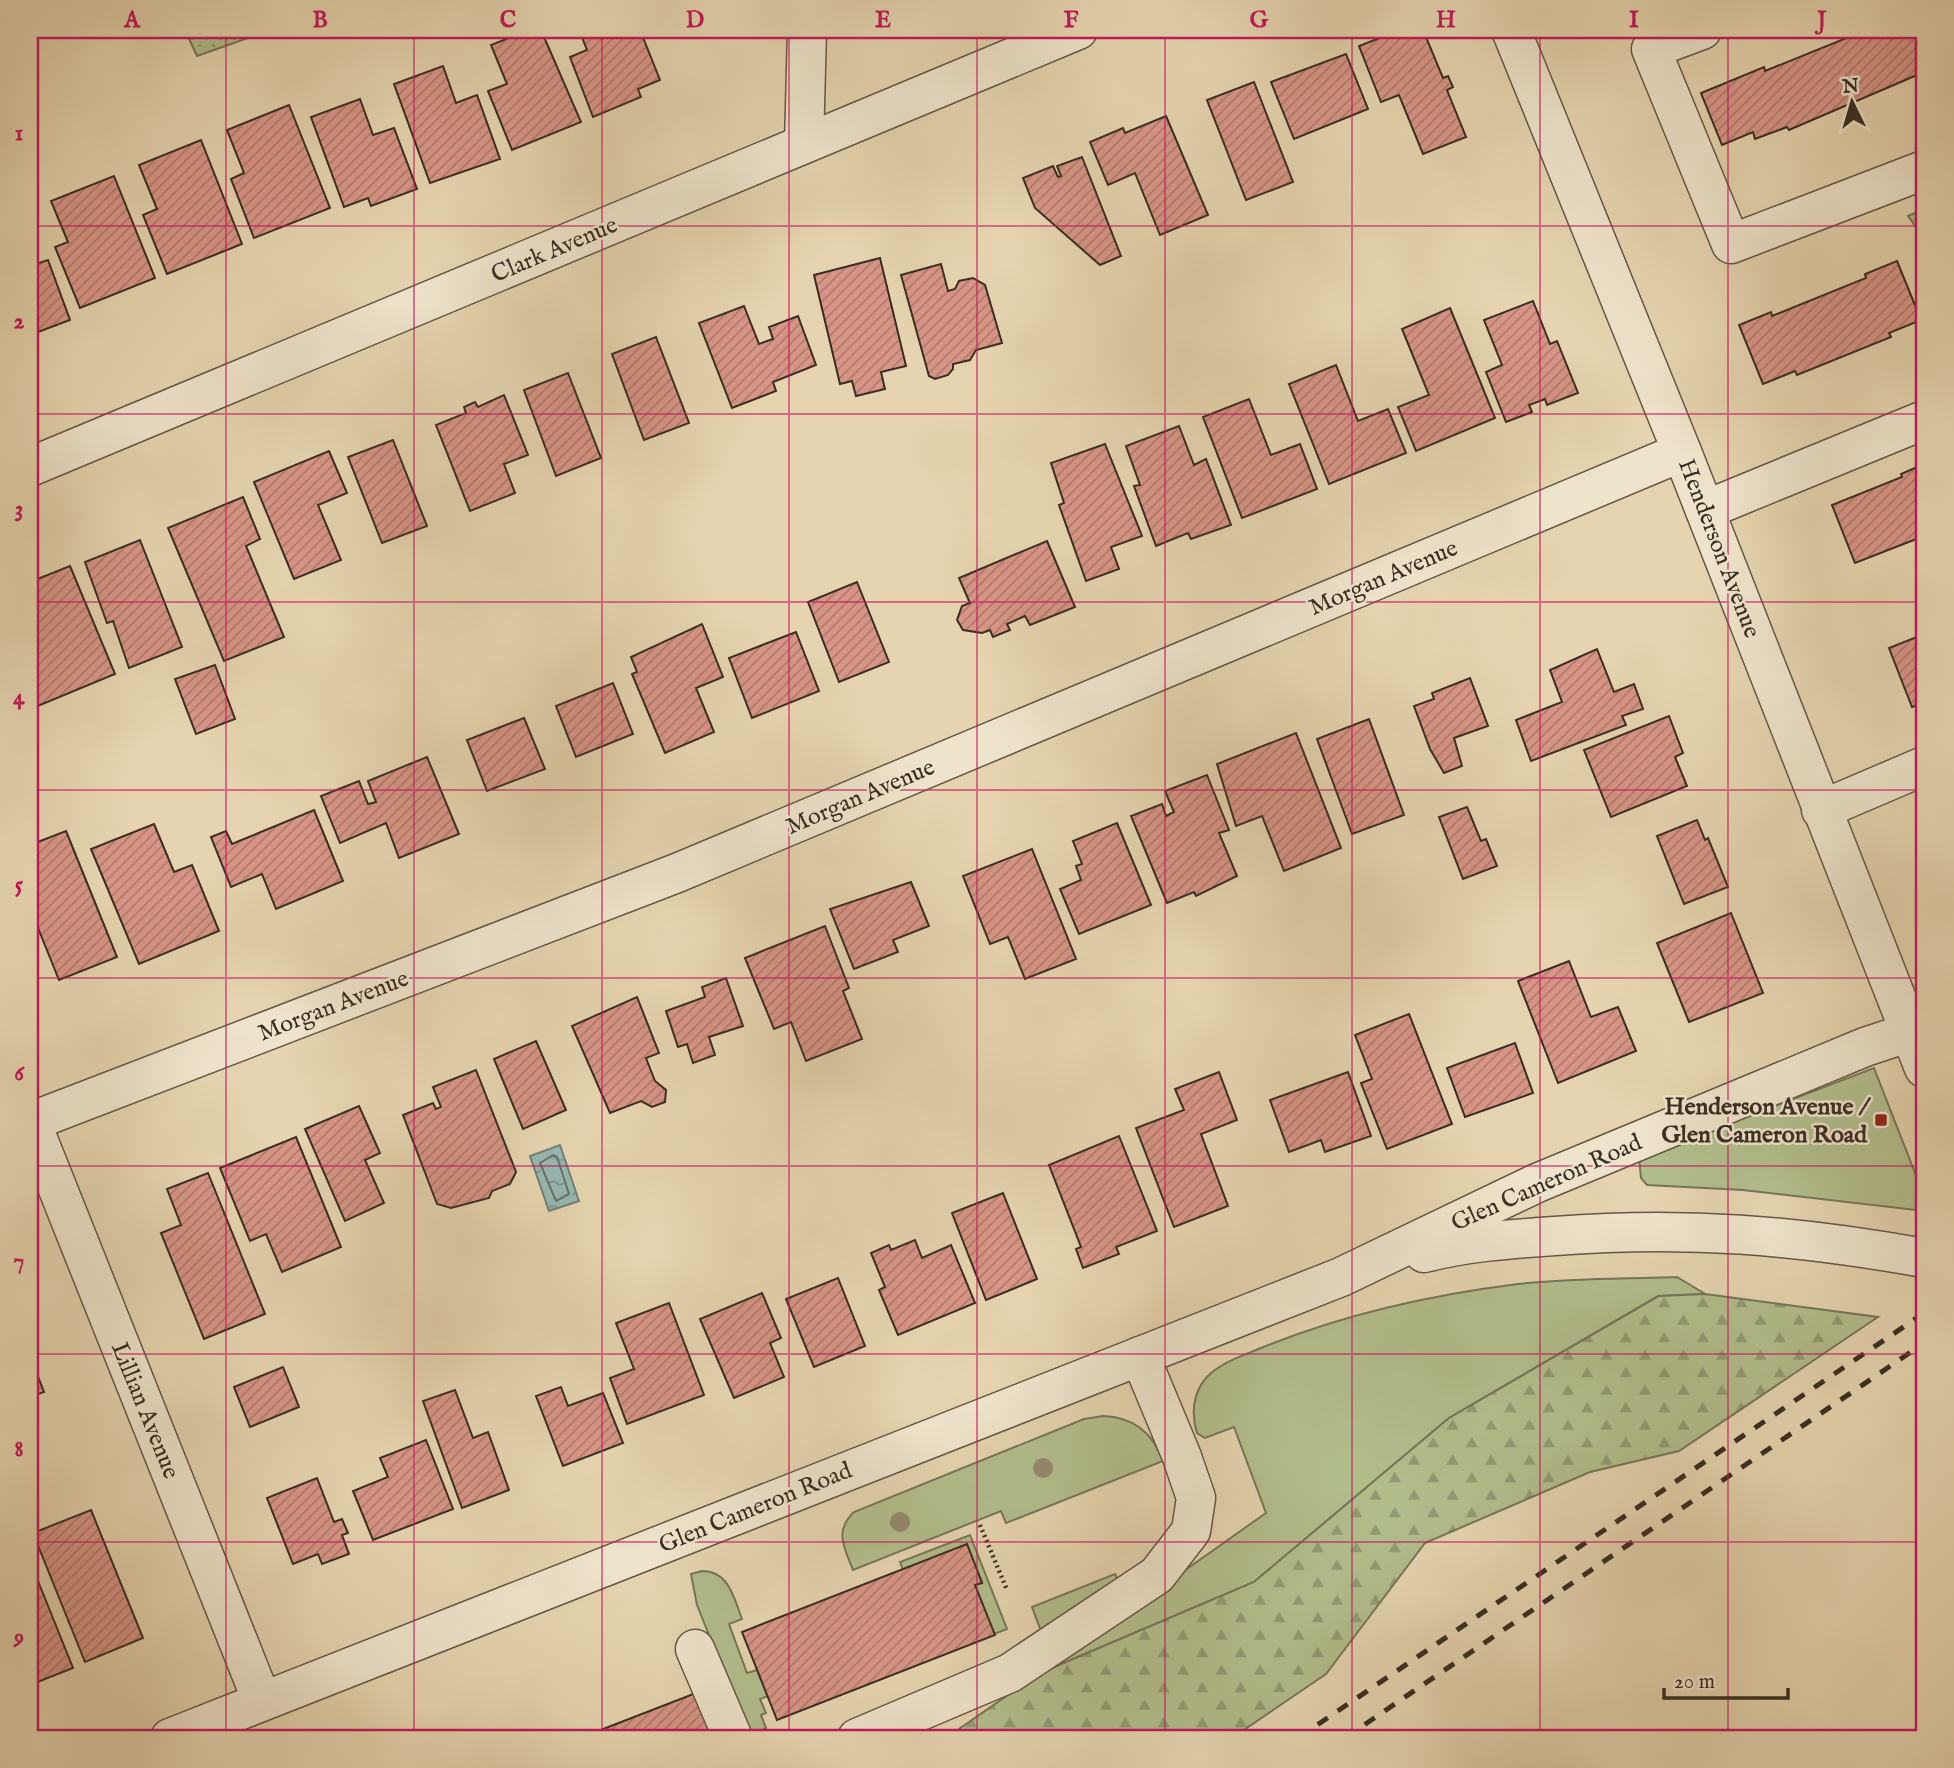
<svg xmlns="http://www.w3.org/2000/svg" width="1954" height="1768" font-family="'IM FELL English',serif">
  <defs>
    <pattern id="forest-firs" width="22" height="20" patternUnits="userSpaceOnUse" patternTransform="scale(1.75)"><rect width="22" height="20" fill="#b2bd8c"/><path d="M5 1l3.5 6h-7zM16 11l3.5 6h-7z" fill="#929a72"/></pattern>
    <pattern id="park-dots" width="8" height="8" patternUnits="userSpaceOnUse" patternTransform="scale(1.75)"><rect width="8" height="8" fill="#b2bd8c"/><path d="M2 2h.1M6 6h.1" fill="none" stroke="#929a72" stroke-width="1.8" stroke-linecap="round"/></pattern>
    <pattern id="water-ripples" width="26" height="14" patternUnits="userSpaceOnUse" patternTransform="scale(1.75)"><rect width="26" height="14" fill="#96b7b0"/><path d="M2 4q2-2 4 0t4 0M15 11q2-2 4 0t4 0" fill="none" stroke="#7b958f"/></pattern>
    <pattern id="building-hatch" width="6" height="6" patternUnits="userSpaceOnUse" patternTransform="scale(1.75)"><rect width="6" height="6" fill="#d89586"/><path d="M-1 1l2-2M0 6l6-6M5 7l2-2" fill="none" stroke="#b07a6d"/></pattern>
  </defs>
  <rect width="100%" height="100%" fill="#e5d4af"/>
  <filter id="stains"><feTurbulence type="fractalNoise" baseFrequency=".00286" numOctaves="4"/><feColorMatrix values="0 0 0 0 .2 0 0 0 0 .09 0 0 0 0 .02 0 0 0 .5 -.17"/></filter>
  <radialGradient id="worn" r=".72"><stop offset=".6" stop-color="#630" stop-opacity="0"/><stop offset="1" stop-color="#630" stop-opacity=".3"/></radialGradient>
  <g fill="#b2bd8c" stroke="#767657" stroke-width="2">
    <polygon points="1874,1068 1924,1196 1924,1211 1743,1190 1647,1185 1641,1178 1639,1158"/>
    <path d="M1677 1277 1705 1294 1658 1296 1449 1418 1254 1582 1038 1674 1266 1513 1234 1427 1205 1438 1197 1433C1191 1414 1193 1393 1206 1378 1219 1363 1244 1355 1261 1348 1344 1314 1430 1295 1518 1284 1570 1278 1624 1279 1677 1277Z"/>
    <path d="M1103 1416C1133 1417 1153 1433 1163 1461L1006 1523 1001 1511 853 1570C844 1547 834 1531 854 1512L1084 1419Z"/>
    <polygon points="970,1535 1007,1629 994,1634 975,1585 982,1582 967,1544 903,1570 900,1562"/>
    <path d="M702 1571C729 1571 734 1598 742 1619L729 1624 747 1673 757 1670 768 1696 760 1699 766 1713 761 1715 766 1728 749 1735 697 1605 691 1574Z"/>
    <polygon points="1115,1574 1119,1582 1041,1631 1032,1607"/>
  </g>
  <polygon fill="url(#forest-firs)" stroke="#767657" stroke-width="2" points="1705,1294 1878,1317 1679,1451 1590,1472 1425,1543 1326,1674 1232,1738 946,1738 1038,1674 1254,1582 1449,1418 1659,1296"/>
  <g fill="url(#park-dots)" stroke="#767657" stroke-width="2">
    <polygon points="185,30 271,30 197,56"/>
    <polygon points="1924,209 1924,238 1908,216"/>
  </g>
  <polygon fill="url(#water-ripples)" stroke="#718077" stroke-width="2" points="560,1145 579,1201 549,1211 530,1156"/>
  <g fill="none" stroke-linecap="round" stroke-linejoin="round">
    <polygon stroke="#687269" stroke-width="2" points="553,1155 557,1157 569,1194 556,1201 540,1163"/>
  </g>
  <g fill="url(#building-hatch)" stroke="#392e22" stroke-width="2">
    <polygon points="529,30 541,30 581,122 512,150 488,91 507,84 491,45"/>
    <polygon points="579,30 640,30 660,80 638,89 641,97 593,117 570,57 587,50"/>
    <polygon points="1400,30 1423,30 1443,78 1448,76 1453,87 1447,90 1466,137 1423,154 1399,95 1381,102 1359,46"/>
    <polygon points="1858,30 1924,30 1924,72 1789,130 1787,127 1755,139 1753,132 1722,145 1701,93 1764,67 1765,71 1859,33"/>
    <polygon points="1346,54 1368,109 1294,139 1271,82"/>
    <polygon points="443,66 456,103 477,95 500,159 430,183 394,84"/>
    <polygon points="1254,82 1293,182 1246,200 1207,100"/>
    <polygon points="360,99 373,135 394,128 417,189 371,206 368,198 344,207 311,117"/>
    <polygon points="289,105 330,208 254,238 231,179 244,173 227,130"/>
    <polygon points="1166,116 1208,215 1160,235 1135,173 1108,185 1090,142 1123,128 1125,133"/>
    <polygon points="201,140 242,244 167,274 143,215 157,209 139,165"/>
    <polygon points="1082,157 1121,256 1100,265 1035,208 1023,178 1053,166 1058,177 1061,176 1057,166"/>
    <polygon points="114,176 155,278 80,308 55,247 68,242 51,201"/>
    <polygon points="880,258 906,366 881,372 885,389 856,396 852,381 840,384 814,275"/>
    <polygon points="48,260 70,320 30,335 30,266"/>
    <polygon points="1897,261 1921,320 1889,333 1891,337 1797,375 1795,371 1763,384 1739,325 1771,312 1772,316 1866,278 1865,274"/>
    <polygon points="941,264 948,291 955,289 959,281 973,278 985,285 1002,343 976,350 970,360 953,364 953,369 948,375 935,379 929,376 901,275"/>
    <polygon points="1533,301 1550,344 1557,341 1578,393 1547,405 1545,399 1529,405 1532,412 1506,422 1486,372 1502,365 1484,320"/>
    <polygon points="744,306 759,344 773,339 769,327 798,316 816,365 773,382 776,391 732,408 699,323"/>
    <polygon points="1450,308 1495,418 1416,451 1398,407 1429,395 1402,329"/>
    <polygon points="656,337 689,423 644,440 612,354"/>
    <polygon points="1336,365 1358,421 1388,409 1406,453 1329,484 1289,384"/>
    <polygon points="568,373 601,458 556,476 524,390"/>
    <polygon points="504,395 528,455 504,464 515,493 470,511 436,425 466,413 464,407 475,402 478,407"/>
    <polygon points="1249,399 1271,455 1300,444 1317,489 1242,518 1203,417"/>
    <polygon points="1179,426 1194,465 1206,459 1231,525 1191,539 1188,533 1156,546 1134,486 1140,485 1126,446"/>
    <polygon points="393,440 427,526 382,543 348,457"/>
    <polygon points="1105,444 1142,536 1111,547 1119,569 1086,581 1059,505 1064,503 1051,463"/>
    <polygon points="329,451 347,493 318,505 341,560 294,579 254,482"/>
    <polygon points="1924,464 1924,536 1855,563 1832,505 1902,477 1901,474"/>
    <polygon points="243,497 260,539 246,546 284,637 224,661 168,528"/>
    <polygon points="140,540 182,647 129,668 113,621 107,623 85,562"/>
    <polygon points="1047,541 1075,607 1030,625 1025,616 1007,624 1010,630 993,637 990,630 982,633 963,630 957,620 962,606 970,603 959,578"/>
    <polygon points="70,566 115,674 33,708 30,700 30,582"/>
    <polygon points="857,582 889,662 839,682 808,602"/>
    <polygon points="702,624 723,677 696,688 714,732 665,753 632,674 637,672 631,657"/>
    <polygon points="1924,628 1924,703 1912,707 1889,648 1922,635 1920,629"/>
    <polygon points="796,632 819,691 752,718 729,658"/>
    <polygon points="1597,649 1614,692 1634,684 1643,709 1622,716 1626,725 1531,761 1516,720 1562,702 1550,670"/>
    <polygon points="215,665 235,719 196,734 175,679"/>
    <polygon points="1470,678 1488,726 1454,738 1462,766 1444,773 1430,749 1414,706 1434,699 1432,693"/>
    <polygon points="613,683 633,734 576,757 556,706"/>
    <polygon points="1669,716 1683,753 1675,757 1687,786 1611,817 1584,750"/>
    <polygon points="524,718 545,769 487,791 467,740"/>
    <polygon points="1369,719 1404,815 1352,834 1317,739"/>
    <polygon points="1296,733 1341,848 1284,871 1262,816 1236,826 1217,764"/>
    <polygon points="427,757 459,834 399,858 386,823 340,843 321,796 359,781 368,804 376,802 368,781"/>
    <polygon points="1207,775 1229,830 1219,833 1237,876 1196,896 1194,892 1167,903 1131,816 1162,804 1166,816 1174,812 1165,791"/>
    <polygon points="1467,807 1481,841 1486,839 1497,866 1463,879 1439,817"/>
    <polygon points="314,810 343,881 276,909 262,874 231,887 211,837 226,831 232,844"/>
    <polygon points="1697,820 1705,840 1708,838 1728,887 1684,904 1657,836"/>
    <polygon points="1117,823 1151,905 1079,934 1060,889 1081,880 1076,866 1082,864 1073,841"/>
    <polygon points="154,824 174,872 192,865 219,931 139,964 91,849"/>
    <polygon points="66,831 117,957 59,980 30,908 30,845"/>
    <polygon points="1032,849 1076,959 1025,979 1008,937 990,944 963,876"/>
    <polygon points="911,882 929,926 893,940 898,952 854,969 830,909"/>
    <polygon points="1731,913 1763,993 1689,1022 1657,943"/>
    <polygon points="825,926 849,988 843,991 862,1039 806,1061 791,1022 774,1029 745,958"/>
    <polygon points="1569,961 1591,1017 1618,1007 1636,1051 1558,1083 1518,981"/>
    <polygon points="726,978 743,1026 709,1037 715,1055 693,1063 687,1044 678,1047 666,1011 705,997 702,987"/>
    <polygon points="637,997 659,1053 646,1058 655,1081 666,1090 665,1102 652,1107 641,1101 610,1113 572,1026"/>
    <polygon points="1409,1014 1452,1124 1387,1149 1361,1083 1372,1079 1355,1035"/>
    <polygon points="536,1041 566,1110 523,1129 494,1059"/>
    <polygon points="1515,1043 1533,1093 1465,1117 1447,1068"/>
    <polygon points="476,1070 516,1172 510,1184 492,1191 489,1198 451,1208 437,1204 403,1115 433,1103 436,1109 441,1107 433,1087"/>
    <polygon points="1219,1072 1237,1120 1201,1134 1228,1206 1174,1227 1136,1128 1184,1110 1175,1089"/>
    <polygon points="1348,1072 1371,1136 1325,1152 1321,1140 1289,1152 1270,1100"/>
    <polygon points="359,1106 380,1153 365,1160 384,1203 345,1221 305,1129"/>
    <polygon points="1119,1136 1157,1231 1116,1247 1119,1254 1083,1268 1076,1249 1081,1247 1049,1165"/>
    <polygon points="296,1137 341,1247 282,1272 266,1234 250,1241 220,1168"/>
    <polygon points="208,1173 265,1314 204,1339 161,1233 181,1225 167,1189"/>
    <polygon points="1003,1193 1037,1279 986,1300 952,1213"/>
    <polygon points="915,1240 922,1258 951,1245 975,1303 898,1335 879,1290 885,1287 871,1253 889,1245 891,1250"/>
    <polygon points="838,1278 865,1346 814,1367 786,1299"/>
    <polygon points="762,1293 781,1338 770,1343 784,1377 734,1398 700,1319"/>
    <polygon points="669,1303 704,1395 627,1424 610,1378 634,1369 616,1323"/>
    <polygon points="30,1356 44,1392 30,1397"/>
    <polygon points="283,1367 299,1407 250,1427 234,1387"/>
    <polygon points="561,1387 568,1406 603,1393 623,1443 563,1466 536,1396"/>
    <polygon points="455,1390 473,1438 488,1432 509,1490 462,1508 423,1401"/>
    <polygon points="426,1440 453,1509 373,1540 353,1491 388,1477 380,1458"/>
    <polygon points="317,1478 334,1522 342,1519 348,1533 342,1535 349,1554 322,1564 318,1554 293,1564 267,1498"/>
    <polygon points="91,1510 143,1638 85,1662 33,1533"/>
    <polygon points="967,1544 982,1583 975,1585 995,1635 777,1720 742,1632"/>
    <polygon points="34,1571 73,1668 30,1685 30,1573"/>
    <polygon points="701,1691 719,1738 580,1738"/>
  </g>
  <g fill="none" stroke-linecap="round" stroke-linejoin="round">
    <defs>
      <g id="minor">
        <polyline points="1511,30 1682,452 1924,1068"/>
        <polyline points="1702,30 1651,49 1731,244 1924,170"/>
        <polyline points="804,144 807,30"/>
        <polyline points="30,467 1078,30"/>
        <polyline points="1705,510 1924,420"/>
        <polyline points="1821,810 1924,766"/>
        <polyline points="30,1119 262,1701"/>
        <polyline points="30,1122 677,873 1682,452"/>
        <path d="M1424 1253C1467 1242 1510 1239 1555 1236 1686 1226 1795 1235 1924 1258"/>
        <polyline points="695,1649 733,1738"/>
        <polyline points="170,1738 1341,1277 1537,1183 1865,1047 1910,1032"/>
        <polyline points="857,1738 1010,1673 1157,1575 1191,1531 1196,1498 1182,1457 1140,1356"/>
      </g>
    </defs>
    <use href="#minor" stroke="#645845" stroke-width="41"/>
    <polyline stroke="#392e22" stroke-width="4.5" stroke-dasharray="2 3.5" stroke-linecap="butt" points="980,1525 1007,1590"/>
    <use href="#minor" stroke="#eee3cb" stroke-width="38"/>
    <g stroke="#392e22" stroke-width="5" stroke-dasharray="12 12" stroke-linecap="butt">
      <polyline points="1298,1738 1924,1313"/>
      <polyline points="1345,1738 1924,1343"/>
    </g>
  </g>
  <g fill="#94896d">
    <circle cx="1043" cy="1468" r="10"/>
    <circle cx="900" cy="1522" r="10"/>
  </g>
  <path fill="none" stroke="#c2185b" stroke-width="2" stroke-opacity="0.55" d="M226 30V1738M414 30V1738M602 30V1738M789 30V1738M977 30V1738M1165 30V1738M1352 30V1738M1540 30V1738M1728 30V1738M30 226H1924M30 414H1924M30 602H1924M30 790H1924M30 978H1924M30 1166H1924M30 1354H1924M30 1542H1924"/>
  <rect fill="#8f2418" stroke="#eee3cb" stroke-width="2.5" x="1874" y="1113" width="14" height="14" rx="3.5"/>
  <g text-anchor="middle" stroke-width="5" stroke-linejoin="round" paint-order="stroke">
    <g font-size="24" fill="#392e22" stroke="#eee3cb">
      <text transform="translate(554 249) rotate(-23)" y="8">Clark Avenue</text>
      <text transform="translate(1720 548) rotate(69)" y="8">Henderson Avenue</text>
      <text transform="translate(1383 577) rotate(-23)" y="8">Morgan Avenue</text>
      <text transform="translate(860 796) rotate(-23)" y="8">Morgan Avenue</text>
      <text transform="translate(333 1005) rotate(-21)" y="8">Morgan Avenue</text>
      <text transform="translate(1546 1182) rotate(-24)" y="8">Glen Cameron Road</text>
      <text transform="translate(146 1410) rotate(68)" y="8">Lillian Avenue</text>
      <text transform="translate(755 1507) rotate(-22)" y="8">Glen Cameron Road</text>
    </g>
    <g font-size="24" font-weight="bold" fill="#392e22" stroke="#eee3cb" text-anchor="end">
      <text x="1867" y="1114">Henderson Avenue /<tspan x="1867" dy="28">Glen Cameron Road</tspan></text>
    </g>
  </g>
  <rect width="1954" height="1768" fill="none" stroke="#e5d4af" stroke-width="77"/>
  <g transform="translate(1852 102) rotate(355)" stroke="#eee3cb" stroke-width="5" paint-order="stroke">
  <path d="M0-5L12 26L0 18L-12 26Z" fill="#392e22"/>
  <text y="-10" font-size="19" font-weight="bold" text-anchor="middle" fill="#392e22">N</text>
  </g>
  <path d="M1664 1688v10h124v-10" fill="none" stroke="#392e22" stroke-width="3.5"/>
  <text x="1674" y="1688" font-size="21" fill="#392e22" stroke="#eee3cb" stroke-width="5" paint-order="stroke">20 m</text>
  <rect x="38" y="38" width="1878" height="1692" fill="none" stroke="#c2185b" stroke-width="2.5"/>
  <g font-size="23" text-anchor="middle" font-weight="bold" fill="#c2185b">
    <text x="132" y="27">A</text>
    <text x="320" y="27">B</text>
    <text x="508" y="27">C</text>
    <text x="695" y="27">D</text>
    <text x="883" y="27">E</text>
    <text x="1071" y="27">F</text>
    <text x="1259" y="27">G</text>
    <text x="1446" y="27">H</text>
    <text x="1634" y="27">I</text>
    <text x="1822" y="27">J</text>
    <text x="19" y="140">1</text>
    <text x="19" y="328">2</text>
    <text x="19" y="516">3</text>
    <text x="19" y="704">4</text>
    <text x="19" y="892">5</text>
    <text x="19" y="1080">6</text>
    <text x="19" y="1268">7</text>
    <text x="19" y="1456">8</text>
    <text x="19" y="1644">9</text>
  </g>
  <rect width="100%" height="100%" filter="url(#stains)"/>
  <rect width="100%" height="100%" fill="url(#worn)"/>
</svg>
